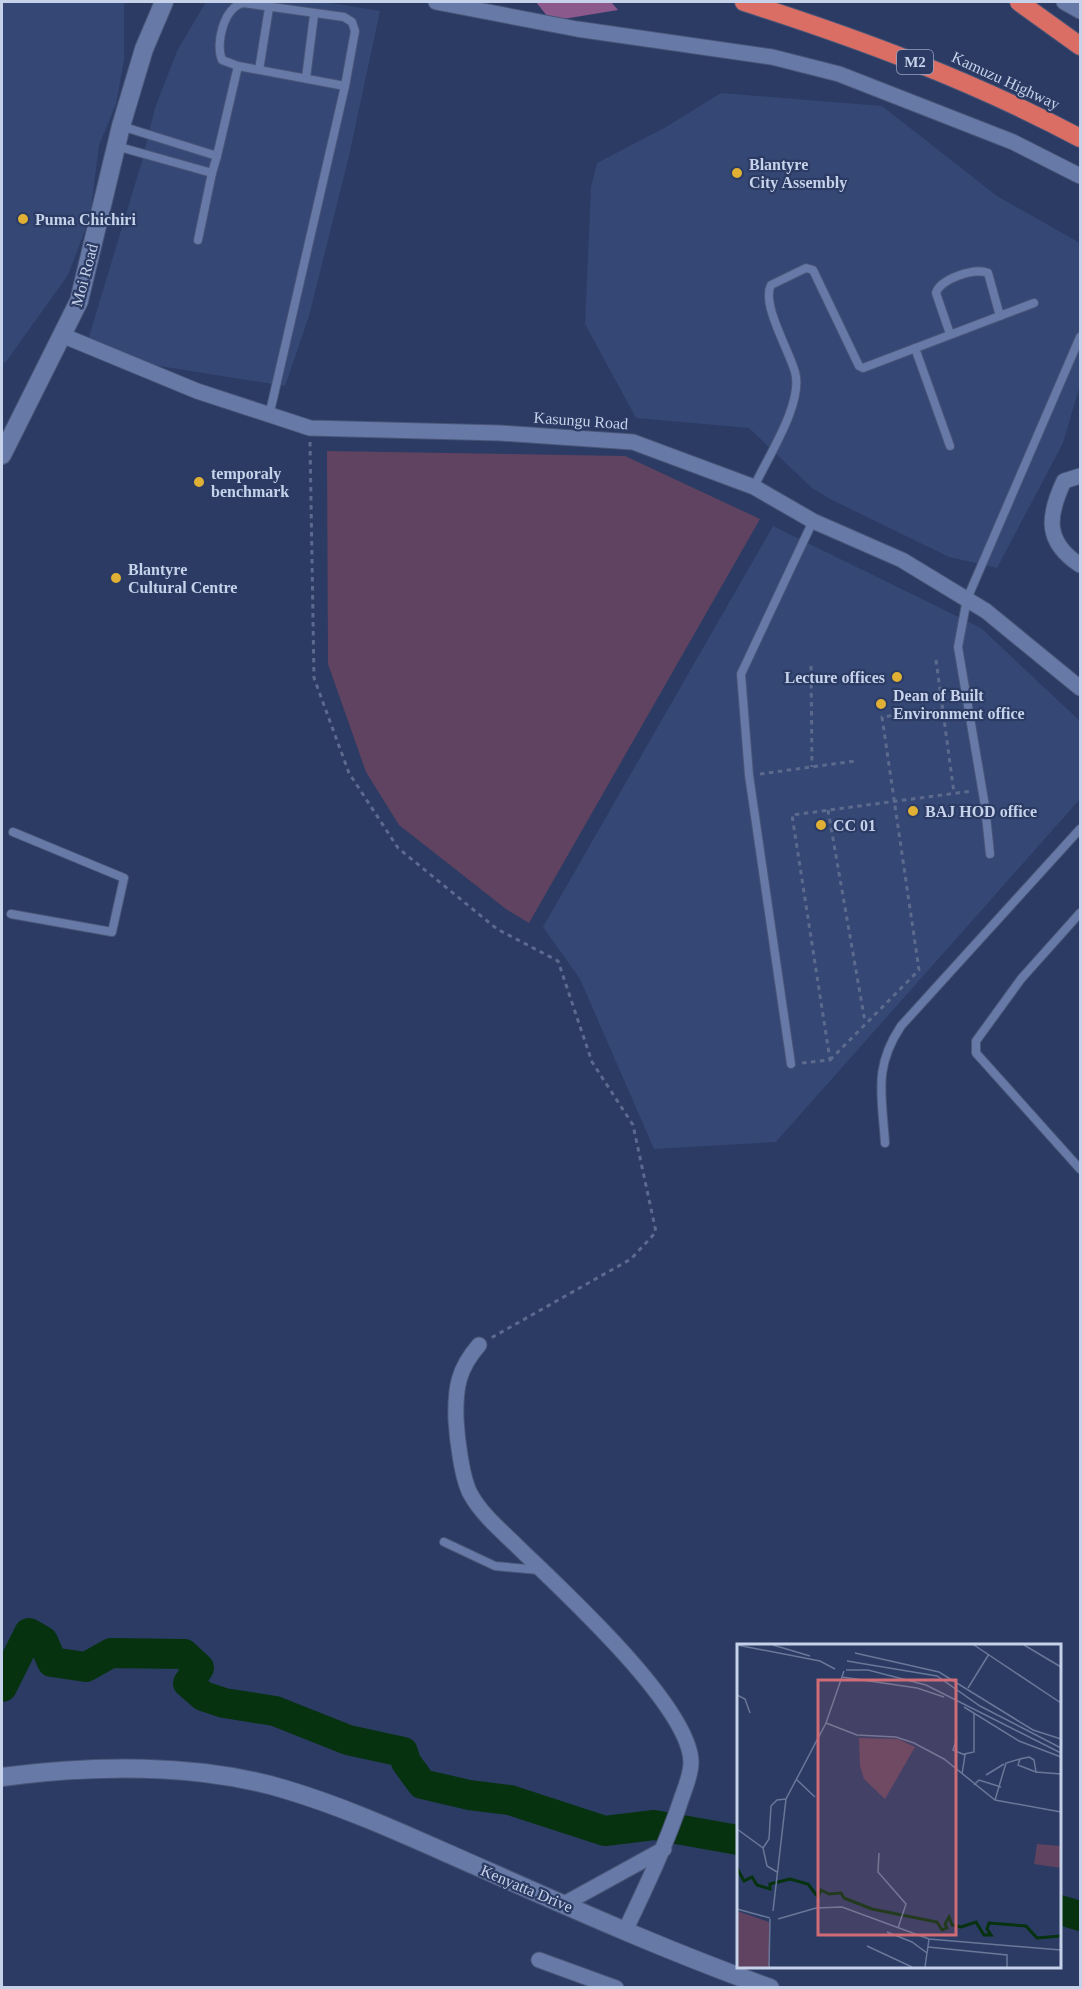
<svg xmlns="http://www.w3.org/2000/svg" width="1082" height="1989" font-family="Georgia,serif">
  <rect width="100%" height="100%" fill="#2b3b63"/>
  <g fill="#354774">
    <polygon points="2,2 124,2 124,60 116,104 99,145 90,217 68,275 5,363 2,361"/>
    <polygon points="206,2 325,2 380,11 349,156 309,316 285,386 153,365 88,340 142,161 155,108 177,51"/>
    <polygon points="721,93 882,106 997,196 1080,243 1080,385 1063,443 997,568 949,557 830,499 812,488 749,428 636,418 585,324 591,187 597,163 666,127"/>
    <polygon points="773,526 981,628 1080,721 1080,799 776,1142 654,1149 580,979 543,927"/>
  </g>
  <polygon fill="#604360" points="327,451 625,456 760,519 529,923 506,909 399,825 366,772 328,664"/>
  <polygon fill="#8b598b" points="536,2 611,2 618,10 551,21"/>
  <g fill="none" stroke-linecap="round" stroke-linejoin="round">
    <g stroke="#06320f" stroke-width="30">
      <polyline points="2,1687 29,1633 43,1641 52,1662 86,1667 111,1653 184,1654 199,1668 188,1683 203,1696 224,1703 275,1711 348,1740 403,1752 406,1762 422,1784 469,1795 510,1800 605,1831 654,1825 738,1840"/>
      <polyline points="1060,1910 1080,1916"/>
    </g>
    <defs>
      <g id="lane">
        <path d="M238 66 222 60C215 43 224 8 243 3L344 17 352 22 355 31 345 86"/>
        <polyline points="259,70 269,8"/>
        <polyline points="306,78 314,15"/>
        <polyline points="121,126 217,156 238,66 345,86 269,416"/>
        <polyline points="116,146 212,173 198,240"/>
        <polyline points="212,173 217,156"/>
        <path d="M950 334 936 293C940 279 975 267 988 273L1000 316"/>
        <polyline points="915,348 950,446"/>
        <path d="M754 487C767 458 804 403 795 372 789 350 761 304 771 285L806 268 813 270 859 366 863 368 1034 303"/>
        <polyline points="990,854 985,806 958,647 967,599 1080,337"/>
        <polyline points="1080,913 1021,979 976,1041 976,1053 1080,1169"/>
        <polyline points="11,914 112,932 124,878 13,832"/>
        <polyline points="791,1064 749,775 741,674 813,521"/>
        <path d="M885 1143C882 1095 873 1068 901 1026L1080 829"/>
        <polyline points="444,1542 495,1566 539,1570"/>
      </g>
      <g id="street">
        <polyline points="436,2 577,29 772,57 839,74 1013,142 1080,176"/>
        <polyline points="1064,2 1080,11"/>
        <polyline points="64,336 197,391 310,428 500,433 633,442 754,487 813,521 902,560 986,611 1080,688"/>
        <path d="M1080 476 1064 481C1047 517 1045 542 1080 565"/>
        <path d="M479 1345C458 1369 455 1388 456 1420 457 1438 462 1480 471 1495 482 1515 504 1533 520 1549 562 1590 690 1706 691 1762 691 1774 686 1786 682 1797 667 1843 646 1887 625 1931"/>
        <polyline points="564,1904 664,1849"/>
        <polyline points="539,1960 616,1988"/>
      </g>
      <g id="secondary">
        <polyline points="2,455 79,301 121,126 144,49 164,2"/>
        <path d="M2 1777C92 1765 196 1763 284 1789 355 1810 423 1843 490 1872 582 1913 675 1954 770 1988"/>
      </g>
      <g id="highway">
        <path d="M744 2C860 39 973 81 1080 138"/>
        <polyline points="1019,2 1080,46"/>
      </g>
    </defs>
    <use href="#lane" stroke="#495678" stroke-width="10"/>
    <use href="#street" stroke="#495678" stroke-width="17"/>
    <use href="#secondary" stroke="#495678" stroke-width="20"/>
    <use href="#highway" stroke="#495678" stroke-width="20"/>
    <g stroke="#5c6a8e" stroke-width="3" stroke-dasharray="4.5 4.5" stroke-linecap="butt">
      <polyline points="310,442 314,678 349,773 398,848 497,929 558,961 592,1062 633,1125 656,1232 631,1259 491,1338"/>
      <polyline points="936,660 954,793"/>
      <polyline points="811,666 812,767"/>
      <polyline points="760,774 855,761"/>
      <polyline points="828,810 865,1022"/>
      <polyline points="830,1060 919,970 882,717 943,709"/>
      <polyline points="802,1063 830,1060 792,815 972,791"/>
    </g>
    <use href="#lane" stroke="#677aa7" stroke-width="8"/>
    <use href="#street" stroke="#677aa7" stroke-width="15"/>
    <use href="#secondary" stroke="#677aa7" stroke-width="18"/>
    <use href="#highway" stroke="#da6d64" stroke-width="18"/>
  </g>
  <g fill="#e0b034" stroke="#2b3b63" stroke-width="2">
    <circle cx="737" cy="173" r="6"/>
    <circle cx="23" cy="219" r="6"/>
    <circle cx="199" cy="482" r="6"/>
    <circle cx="116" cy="578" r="6"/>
    <circle cx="897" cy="677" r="6"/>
    <circle cx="881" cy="704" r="6"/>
    <circle cx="913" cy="811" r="6"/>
    <circle cx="821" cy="825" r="6"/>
  </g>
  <g text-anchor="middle" stroke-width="4.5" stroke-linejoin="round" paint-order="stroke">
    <rect fill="#2b3b63" stroke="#98a4c2" stroke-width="1.5" x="897" y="50" width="36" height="24" rx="4.5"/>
    <g font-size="15" font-weight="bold" fill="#c6d1ea">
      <text x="915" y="67">M2</text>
    </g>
    <g font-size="16" fill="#c6d1ea" stroke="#2b3b63">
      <text transform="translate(1006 80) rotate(25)" y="6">Kamuzu Highway</text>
      <text transform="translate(84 275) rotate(-75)" y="6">Moi Road</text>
      <text transform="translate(581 420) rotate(4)" y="6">Kasungu Road</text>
      <text transform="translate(527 1888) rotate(23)" y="6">Kenyatta Drive</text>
    </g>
    <g font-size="16" font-weight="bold" fill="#c6d1ea" stroke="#2b3b63" text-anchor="start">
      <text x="749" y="170">Blantyre<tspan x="749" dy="18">City Assembly</tspan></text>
      <text x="35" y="225">Puma Chichiri</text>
      <text x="211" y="479">temporaly<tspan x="211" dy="18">benchmark</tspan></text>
      <text x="128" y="575">Blantyre<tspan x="128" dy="18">Cultural Centre</tspan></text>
      <text x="885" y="683" text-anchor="end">Lecture offices</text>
      <text x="893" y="701">Dean of Built<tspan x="893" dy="18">Environment office</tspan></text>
      <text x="925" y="817">BAJ HOD office</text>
      <text x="833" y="831">CC 01</text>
    </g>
  </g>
  <g transform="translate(737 1644)">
    <rect width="324" height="324" fill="#2b3b63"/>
    <path d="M122 94 161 95 178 103 148 155 127 135 123 122ZM300 200 324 202V224L297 220ZM0 267 32 278 33 323H0Z" fill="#604360"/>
    <path fill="none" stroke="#06320f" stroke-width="3" d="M0 224 7 237 15 233 20 241 33 245V240L53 235 71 240 81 253 84 246 92 250 104 249 107 254 135 265 200 278 205 286 210 284 208 280 212 273 215 281 224 283 239 278 247 291H254L250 285 252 279 289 282 300 294 324 292"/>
    <path fill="none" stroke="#697799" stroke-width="1.5" d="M0 1 83 17 98 25M36 1 73 12M237 1 324 59M287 1 324 23M118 9 202 28 296 86 324 95M110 17 200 32 243 62 324 104M109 26H131L189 41 324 109M105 33 180 44 207 53M231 44 252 10M0 51 8 55 13 69M227 63 282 97 324 113M89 79 120 91 159 93 177 99 207 115 258 156 324 168M219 97 216 106 228 111 225 130M227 110 237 108V70M292 113 297 116 299 128 281 121 283 115ZM299 128 324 130M249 131 267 120M59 135 78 153M237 141 242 136 264 143M258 156 269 119 283 115M0 185 26 204 30 222 40 228M26 204 32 195 34 162 40 156 49 155M142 209 141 228 169 260 161 284M0 265 33 274M36 267 49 155 89 79 107 27M41 275 79 264 105 263 192 295 324 306M150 288 175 298 190 309M130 302 175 323M191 303 270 311V323M32 323 33 275M188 323 192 295"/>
    <path fill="#d06c76" fill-opacity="0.15" stroke="#d06c76" stroke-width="3" d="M81 36H219V291H81Z"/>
    <rect width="324" height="324" fill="none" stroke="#c6d1ea" stroke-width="3"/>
  </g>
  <rect width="1082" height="1989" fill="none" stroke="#c6d1ea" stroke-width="6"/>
</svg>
